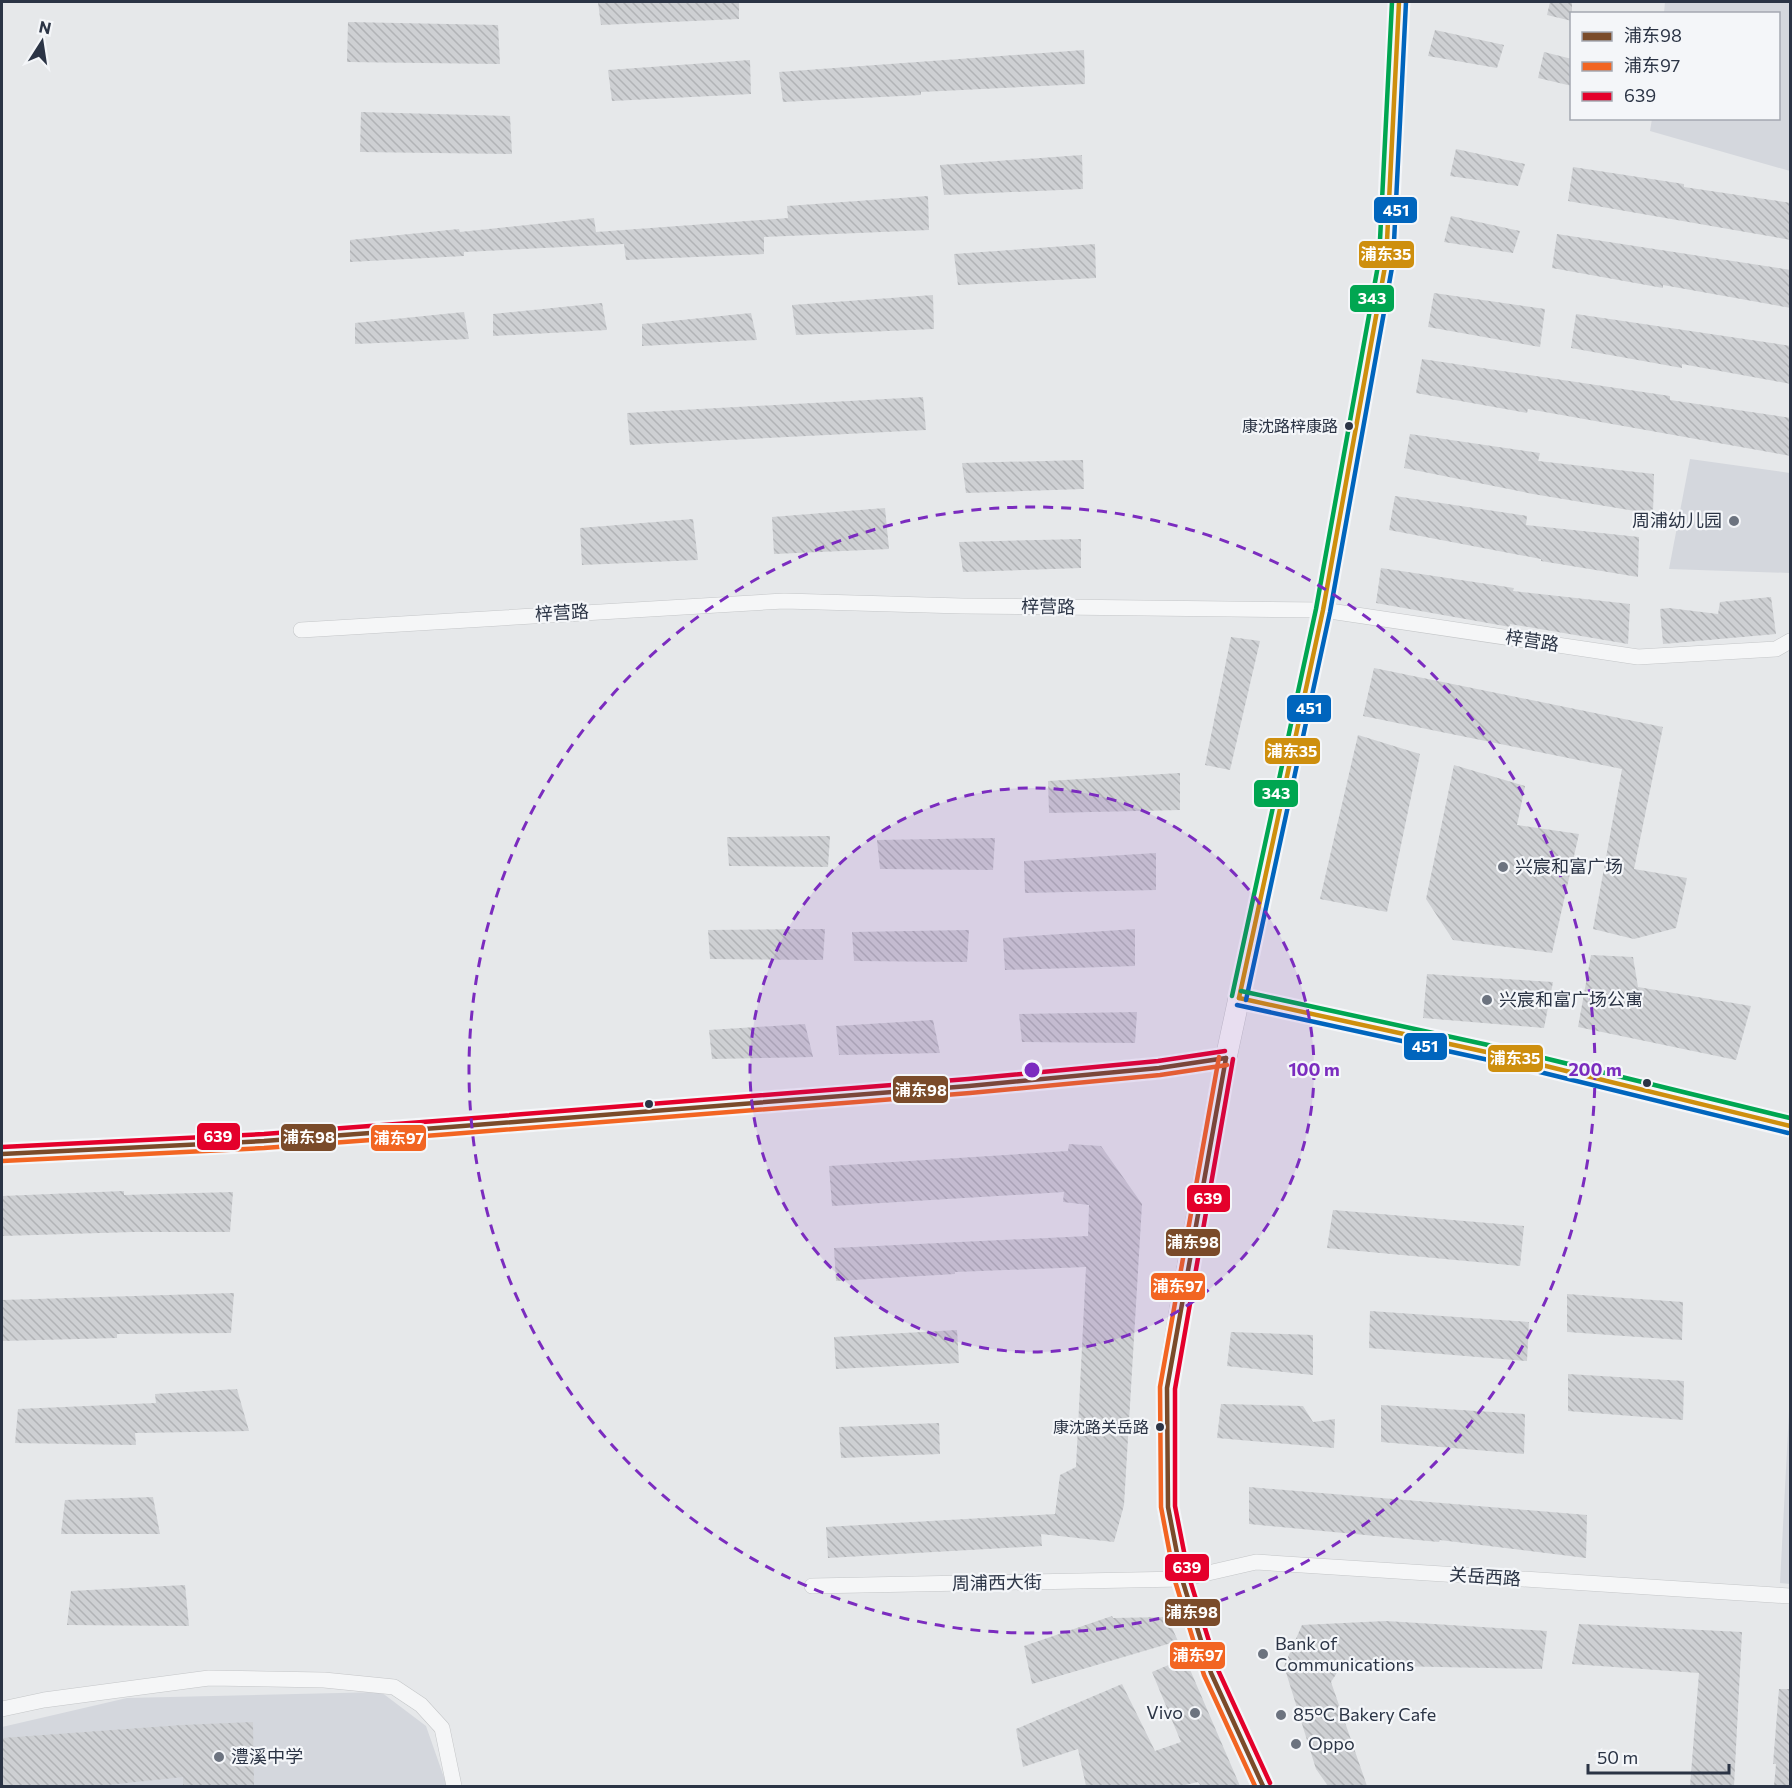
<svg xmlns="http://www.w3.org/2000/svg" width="1792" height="1788" font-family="Commissioner,'Noto Sans SC',sans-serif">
  <defs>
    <pattern id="building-back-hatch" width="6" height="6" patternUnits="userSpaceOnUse" patternTransform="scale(1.5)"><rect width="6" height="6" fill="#ced0d3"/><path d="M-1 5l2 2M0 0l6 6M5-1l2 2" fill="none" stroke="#b1b3b6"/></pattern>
  </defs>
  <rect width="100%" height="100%" fill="#e6e8ea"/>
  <g fill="#d4d7dd">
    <polygon points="1665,2 1790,2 1790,171 1650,131 1652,119 1778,118 1778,14 1664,13"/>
    <polygon points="1690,459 1790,473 1790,573 1669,569"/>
    <polygon points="1790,1393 1790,1584 1780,1583"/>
    <polygon points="381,1692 426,1726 447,1786 2,1786 2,1727 127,1698"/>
  </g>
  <g fill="url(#building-back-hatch)">
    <polygon points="598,2 739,2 739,19 601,25"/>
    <polygon points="1550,2 1572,2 1572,21 1547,15"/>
    <polygon points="348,22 498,25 500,64 347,62"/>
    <polygon points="1435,30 1504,45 1497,68 1428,56"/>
    <polygon points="1084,50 1085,84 921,92 921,95 783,102 779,72"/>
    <polygon points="1544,52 1572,59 1572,86 1538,78"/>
    <polygon points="750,60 751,94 612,101 608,70"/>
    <polygon points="361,112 510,116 512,154 360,152"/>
    <polygon points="1456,149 1525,164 1518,186 1450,176"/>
    <polygon points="1082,155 1083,189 944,195 940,165"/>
    <polygon points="1573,167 1684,184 1684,187 1791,203 1791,240 1568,201"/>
    <polygon points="928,196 929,230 764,237 764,254 626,260 624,244 464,252 464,256 350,262 350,240 459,229 460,232 594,218 596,232 788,218 787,206"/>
    <polygon points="1451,216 1520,231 1513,253 1444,242"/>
    <polygon points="1557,234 1791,270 1791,308 1663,285 1663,288 1552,268"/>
    <polygon points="1095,244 1096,278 958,285 954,254"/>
    <polygon points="1434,293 1545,309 1540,347 1428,327"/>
    <polygon points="933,295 934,329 796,335 792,305"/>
    <polygon points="602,303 607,330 493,336 493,314"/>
    <polygon points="464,312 469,339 355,344 355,323"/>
    <polygon points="751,313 757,340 642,346 642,324"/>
    <polygon points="1576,314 1791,346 1791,384 1682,364 1682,368 1571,348"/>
    <polygon points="1422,359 1670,396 1670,400 1791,418 1791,456 1528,409 1527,413 1416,393"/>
    <polygon points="923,397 926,430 630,445 627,413"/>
    <polygon points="1410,434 1540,453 1538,461 1654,474 1653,514 1533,494 1404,468"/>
    <polygon points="1083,460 1084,489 966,493 962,463"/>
    <polygon points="1395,496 1527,516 1526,525 1639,537 1638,577 1541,561 1541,559 1389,530"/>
    <polygon points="885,508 889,549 774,554 772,517"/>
    <polygon points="693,519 698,560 582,565 580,528"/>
    <polygon points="1081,539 1081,568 963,572 959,542"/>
    <polygon points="1381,568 1514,588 1513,591 1630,604 1628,644 1510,624 1510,627 1376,603"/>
    <polygon points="1771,597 1776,634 1663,644 1660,609 1669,608 1718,614 1720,602"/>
    <polygon points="1231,637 1260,641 1230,770 1205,765"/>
    <polygon points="1374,668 1663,727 1634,869 1687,878 1676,928 1634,939 1593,929 1622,769 1363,716"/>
    <polygon points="1358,735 1420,754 1387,912 1320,899"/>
    <polygon points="1454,765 1525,786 1517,825 1579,834 1552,953 1453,940 1426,899"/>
    <polygon points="1180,773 1180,810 1049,813 1048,781"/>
    <polygon points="830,836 828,867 729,866 727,837"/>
    <polygon points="995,838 993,870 880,869 877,840"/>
    <polygon points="1156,853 1156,890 1025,893 1024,861"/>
    <polygon points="825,929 823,960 710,959 708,930"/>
    <polygon points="1135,929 1135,966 1005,970 1003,938"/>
    <polygon points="969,930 967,962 854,961 852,932"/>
    <polygon points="1591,955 1633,957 1638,987 1751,1006 1736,1060 1578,1027"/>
    <polygon points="1427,974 1553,982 1544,1028 1423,1018"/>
    <polygon points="1137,1012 1135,1043 1022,1042 1019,1014"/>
    <polygon points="933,1020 940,1053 839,1055 836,1026"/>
    <polygon points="805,1024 813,1057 712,1059 709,1030"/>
    <polygon points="1069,1144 1101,1146 1142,1204 1124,1505 1114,1542 1041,1534 1042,1546 828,1558 826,1527 1055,1514 1060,1475 1076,1467 1086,1267 955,1272 955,1274 836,1281 834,1248 1088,1236 1089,1205 1063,1202 1064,1192 832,1206 829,1166 1068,1151"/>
    <polygon points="124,1191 124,1195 233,1192 230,1232 133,1232 2,1236 2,1196"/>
    <polygon points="1333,1210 1524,1226 1520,1266 1327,1248"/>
    <polygon points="234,1293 231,1333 117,1334 117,1338 2,1341 2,1300"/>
    <polygon points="1567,1294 1683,1302 1682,1340 1567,1332"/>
    <polygon points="1370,1311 1529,1322 1527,1361 1369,1348"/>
    <polygon points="957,1330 959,1363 836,1369 834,1337"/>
    <polygon points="1231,1332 1313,1335 1313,1375 1227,1366"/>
    <polygon points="1568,1374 1684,1381 1683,1420 1568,1411"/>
    <polygon points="237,1389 249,1431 135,1433 136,1445 15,1443 18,1409 156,1403 155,1394"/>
    <polygon points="1221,1404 1303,1406 1313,1422 1335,1419 1334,1448 1217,1438"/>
    <polygon points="1381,1405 1525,1414 1524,1454 1381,1442"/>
    <polygon points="939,1423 940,1454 841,1458 839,1427"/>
    <polygon points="1249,1487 1587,1515 1586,1558 1440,1540 1439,1542 1249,1524"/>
    <polygon points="153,1497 160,1534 61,1534 65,1500"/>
    <polygon points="185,1585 189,1626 67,1625 71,1591"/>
    <polygon points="1112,1616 1113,1618 1167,1617 1178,1641 1032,1684 1024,1646"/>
    <polygon points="1386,1621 1547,1631 1542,1669 1342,1665 1331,1682 1367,1786 1328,1786 1316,1769 1284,1666 1302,1625"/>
    <polygon points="1579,1624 1742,1632 1734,1786 1690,1786 1699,1673 1572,1664"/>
    <polygon points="1185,1658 1240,1786 1201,1786 1198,1782 1181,1786 1086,1786 1078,1749 1023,1767 1016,1729 1122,1684 1155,1751 1181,1742 1152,1672"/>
    <polygon points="1779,1689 1791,1689 1791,1786 1774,1786 1776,1764 1773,1764"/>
    <polygon points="253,1722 254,1786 183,1786 183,1777 98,1786 2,1786 2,1738 182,1725"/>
  </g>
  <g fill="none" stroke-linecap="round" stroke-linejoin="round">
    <defs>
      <g id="street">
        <polyline points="301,630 784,601 962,606 1323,610 1638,657 1776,649 1790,641"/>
        <polyline points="812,1586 1182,1579 1256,1562 1790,1596"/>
        <polyline points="2,1709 44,1700 209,1678 324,1680 394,1687 421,1705 442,1728 454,1786"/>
      </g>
      <g id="secondary">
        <polyline points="1239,998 1509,1057 1790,1126"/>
        <polyline points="2,1154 264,1141 450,1127 969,1086 1159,1068 1226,1058"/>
        <polyline points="1263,1786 1211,1673 1182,1579 1168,1507 1167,1388 1182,1298 1226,1058 1323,610 1386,261 1399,2"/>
      </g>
    </defs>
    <use href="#street" stroke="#c4c6c8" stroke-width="16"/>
    <use href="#secondary" stroke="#c4c6c8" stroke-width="22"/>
    <use href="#street" stroke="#f5f6f7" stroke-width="15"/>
    <use href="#secondary" stroke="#f8f8f8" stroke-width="21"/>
    <defs>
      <g id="bus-1">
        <polyline points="1226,1058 1167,1388 1168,1507 1182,1579 1211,1673 1263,1786"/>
        <polyline points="2,1154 264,1141 450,1127 969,1086 1159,1068 1226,1058"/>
      </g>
      <g id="bus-2">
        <polyline points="1219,1057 1160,1387 1161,1507 1175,1581 1204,1675 1255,1786"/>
        <polyline points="2,1161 264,1148 451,1134 970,1093 1160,1075 1227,1065"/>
      </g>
      <g id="bus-3">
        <polyline points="1233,1059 1175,1389 1175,1506 1189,1577 1218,1670 1270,1783"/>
        <polyline points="2,1147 264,1134 449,1120 968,1079 1158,1061 1225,1051"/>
      </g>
      <g id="bus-4">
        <polyline points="1239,998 1323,610 1386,261 1399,2"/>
        <polyline points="1239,998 1509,1057 1790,1126"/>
      </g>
      <g id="bus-5">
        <polyline points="1246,1000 1330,612 1393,262 1406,2"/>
        <polyline points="1237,1005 1507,1064 1788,1133"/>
      </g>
      <g id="bus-6">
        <polyline points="1241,991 1511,1050 1790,1118"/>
        <polyline points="1232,996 1316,609 1379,260 1392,2"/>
      </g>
    </defs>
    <use href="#bus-1" stroke="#f4f6f9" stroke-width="9"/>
    <use href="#bus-2" stroke="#f4f6f9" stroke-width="9"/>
    <use href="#bus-3" stroke="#f4f6f9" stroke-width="9"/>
    <use href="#bus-4" stroke="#f4f6f9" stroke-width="9"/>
    <use href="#bus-5" stroke="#f4f6f9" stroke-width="9"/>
    <use href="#bus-6" stroke="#f4f6f9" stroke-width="9"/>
    <use href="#bus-1" stroke="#7a4b2a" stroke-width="4.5"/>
    <use href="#bus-2" stroke="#f26522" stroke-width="4.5"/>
    <use href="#bus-3" stroke="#e4002b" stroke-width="4.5"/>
    <use href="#bus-4" stroke="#ce8f0e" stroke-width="4.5"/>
    <use href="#bus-5" stroke="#0065bd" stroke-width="4.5"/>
    <use href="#bus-6" stroke="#00a651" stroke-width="4.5"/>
  </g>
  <circle cx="1032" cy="1070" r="282" fill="#7b2cbf" fill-opacity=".12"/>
  <g fill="none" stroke="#7b2cbf" stroke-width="3" stroke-dasharray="10 8">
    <circle cx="1032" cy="1070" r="282"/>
    <circle cx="1032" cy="1070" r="563"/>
  </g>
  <g fill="#2b3445" stroke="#f4f6f9" stroke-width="2">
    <circle cx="1349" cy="426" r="5"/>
    <circle cx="1647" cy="1083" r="5"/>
    <circle cx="649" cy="1104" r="5"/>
    <circle cx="1160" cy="1427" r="5"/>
  </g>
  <g fill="#6c737f" stroke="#f4f6f9" stroke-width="2">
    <circle cx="1734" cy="521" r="6"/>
    <circle cx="1503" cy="867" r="6"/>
    <circle cx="1487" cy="1000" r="6"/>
    <circle cx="1263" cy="1654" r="6"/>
    <circle cx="1195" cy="1713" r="6"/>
    <circle cx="1281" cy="1715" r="6"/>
    <circle cx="1296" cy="1744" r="6"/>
    <circle cx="219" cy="1757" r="6"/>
  </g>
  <g text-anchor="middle" stroke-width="4.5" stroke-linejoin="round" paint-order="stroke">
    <g font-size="16" fill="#2b3445" stroke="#f4f6f9" text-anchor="end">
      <text x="1338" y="432">康沈路梓康路</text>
      <text x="1149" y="1433">康沈路关岳路</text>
    </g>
    <g font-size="18" fill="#2b3445" stroke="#f4f6f9" text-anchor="start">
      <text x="1722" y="527" text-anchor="end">周浦幼儿园</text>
      <text x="1515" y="873">兴宸和富广场</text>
      <text x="1499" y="1006">兴宸和富广场公寓</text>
      <text x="1275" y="1650">Bank of<tspan x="1275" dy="21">Communications</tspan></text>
      <text x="1183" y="1719" text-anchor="end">Vivo</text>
      <text x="1293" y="1721">85°C Bakery Cafe</text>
      <text x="1308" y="1750">Oppo</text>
      <text x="231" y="1763">澧溪中学</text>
    </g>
    <g font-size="18" fill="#2b3445" stroke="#f4f6f9">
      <text transform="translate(1048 607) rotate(1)" y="6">梓营路</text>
      <text transform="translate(562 613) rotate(-3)" y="6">梓营路</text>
      <text transform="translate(1532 641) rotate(9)" y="6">梓营路</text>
      <text transform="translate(1485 1577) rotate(4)" y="6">关岳西路</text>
      <text transform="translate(997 1583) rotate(-1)" y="6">周浦西大街</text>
    </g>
  </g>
  <circle cx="1032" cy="1070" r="9" fill="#7b2cbf" stroke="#f4f6f9" stroke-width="3"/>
  <g font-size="18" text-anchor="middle" font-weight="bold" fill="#7b2cbf" stroke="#f4f6f9" stroke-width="4.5" stroke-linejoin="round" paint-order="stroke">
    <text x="1314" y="1076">100 m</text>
    <text x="1595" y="1076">200 m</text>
  </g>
  <g stroke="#f4f6f9" stroke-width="2">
    <rect x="1373" y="196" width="45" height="28" rx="6" fill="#0065bd"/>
    <rect x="1358" y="240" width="57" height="29" rx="6" fill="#ce8f0e"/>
    <rect x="1349" y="284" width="46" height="29" rx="6" fill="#00a651"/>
    <rect x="1286" y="694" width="46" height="29" rx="6" fill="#0065bd"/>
    <rect x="1264" y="737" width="57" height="28" rx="6" fill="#ce8f0e"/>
    <rect x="1253" y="779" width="46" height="29" rx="6" fill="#00a651"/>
    <rect x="1403" y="1032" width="45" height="29" rx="6" fill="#0065bd"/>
    <rect x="1487" y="1044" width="57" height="29" rx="6" fill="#ce8f0e"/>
    <rect x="892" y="1075" width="57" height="29" rx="6" fill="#7a4b2a"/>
    <rect x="196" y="1122" width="45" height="29" rx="6" fill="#e4002b"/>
    <rect x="280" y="1123" width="57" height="29" rx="6" fill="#7a4b2a"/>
    <rect x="370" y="1124" width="57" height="28" rx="6" fill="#f26522"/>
    <rect x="1186" y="1184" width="45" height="29" rx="6" fill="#e4002b"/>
    <rect x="1165" y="1228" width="56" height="29" rx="6" fill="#7a4b2a"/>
    <rect x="1150" y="1272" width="56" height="29" rx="6" fill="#f26522"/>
    <rect x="1164" y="1553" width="46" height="29" rx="6" fill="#e4002b"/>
    <rect x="1164" y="1598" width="57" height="29" rx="6" fill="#7a4b2a"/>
    <rect x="1169" y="1641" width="57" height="29" rx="6" fill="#f26522"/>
  </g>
  <g font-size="16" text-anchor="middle" font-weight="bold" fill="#fff">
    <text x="1396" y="216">451</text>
    <text x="1386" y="260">浦东35</text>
    <text x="1372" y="304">343</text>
    <text x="1309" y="714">451</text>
    <text x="1292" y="757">浦东35</text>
    <text x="1276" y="799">343</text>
    <text x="1425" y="1052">451</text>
    <text x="1515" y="1064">浦东35</text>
    <text x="921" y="1096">浦东98</text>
    <text x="218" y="1142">639</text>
    <text x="309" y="1143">浦东98</text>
    <text x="399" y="1144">浦东97</text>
    <text x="1208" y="1204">639</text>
    <text x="1193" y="1248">浦东98</text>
    <text x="1178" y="1292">浦东97</text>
    <text x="1187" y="1573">639</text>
    <text x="1192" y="1618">浦东98</text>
    <text x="1198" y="1661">浦东97</text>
  </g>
  <rect width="1792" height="1788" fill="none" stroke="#2b3445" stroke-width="6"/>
  <rect x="1570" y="12" width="210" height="108" fill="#f4f6f9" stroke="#a4a8b1" stroke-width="1.5"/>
  <rect x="1582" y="32" width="30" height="9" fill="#7a4b2a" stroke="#a4a8b1" stroke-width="1.5"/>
  <text x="1624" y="42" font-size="18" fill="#2b3445">浦东98</text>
  <rect x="1582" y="62" width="30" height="9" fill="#f26522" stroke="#a4a8b1" stroke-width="1.5"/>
  <text x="1624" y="72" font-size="18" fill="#2b3445">浦东97</text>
  <rect x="1582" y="92" width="30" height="9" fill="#e4002b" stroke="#a4a8b1" stroke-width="1.5"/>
  <text x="1624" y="102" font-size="18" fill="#2b3445">639</text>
  <g transform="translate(42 42) rotate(12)" stroke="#f4f6f9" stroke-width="4.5" paint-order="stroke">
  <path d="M0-4.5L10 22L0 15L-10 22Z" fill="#2b3445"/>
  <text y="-9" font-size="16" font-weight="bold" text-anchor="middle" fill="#2b3445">N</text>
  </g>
  <path d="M1588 1764v9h141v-9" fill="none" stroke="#2b3445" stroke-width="3"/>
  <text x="1597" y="1764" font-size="18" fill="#2b3445" stroke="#f4f6f9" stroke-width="4.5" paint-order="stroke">50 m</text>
</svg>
